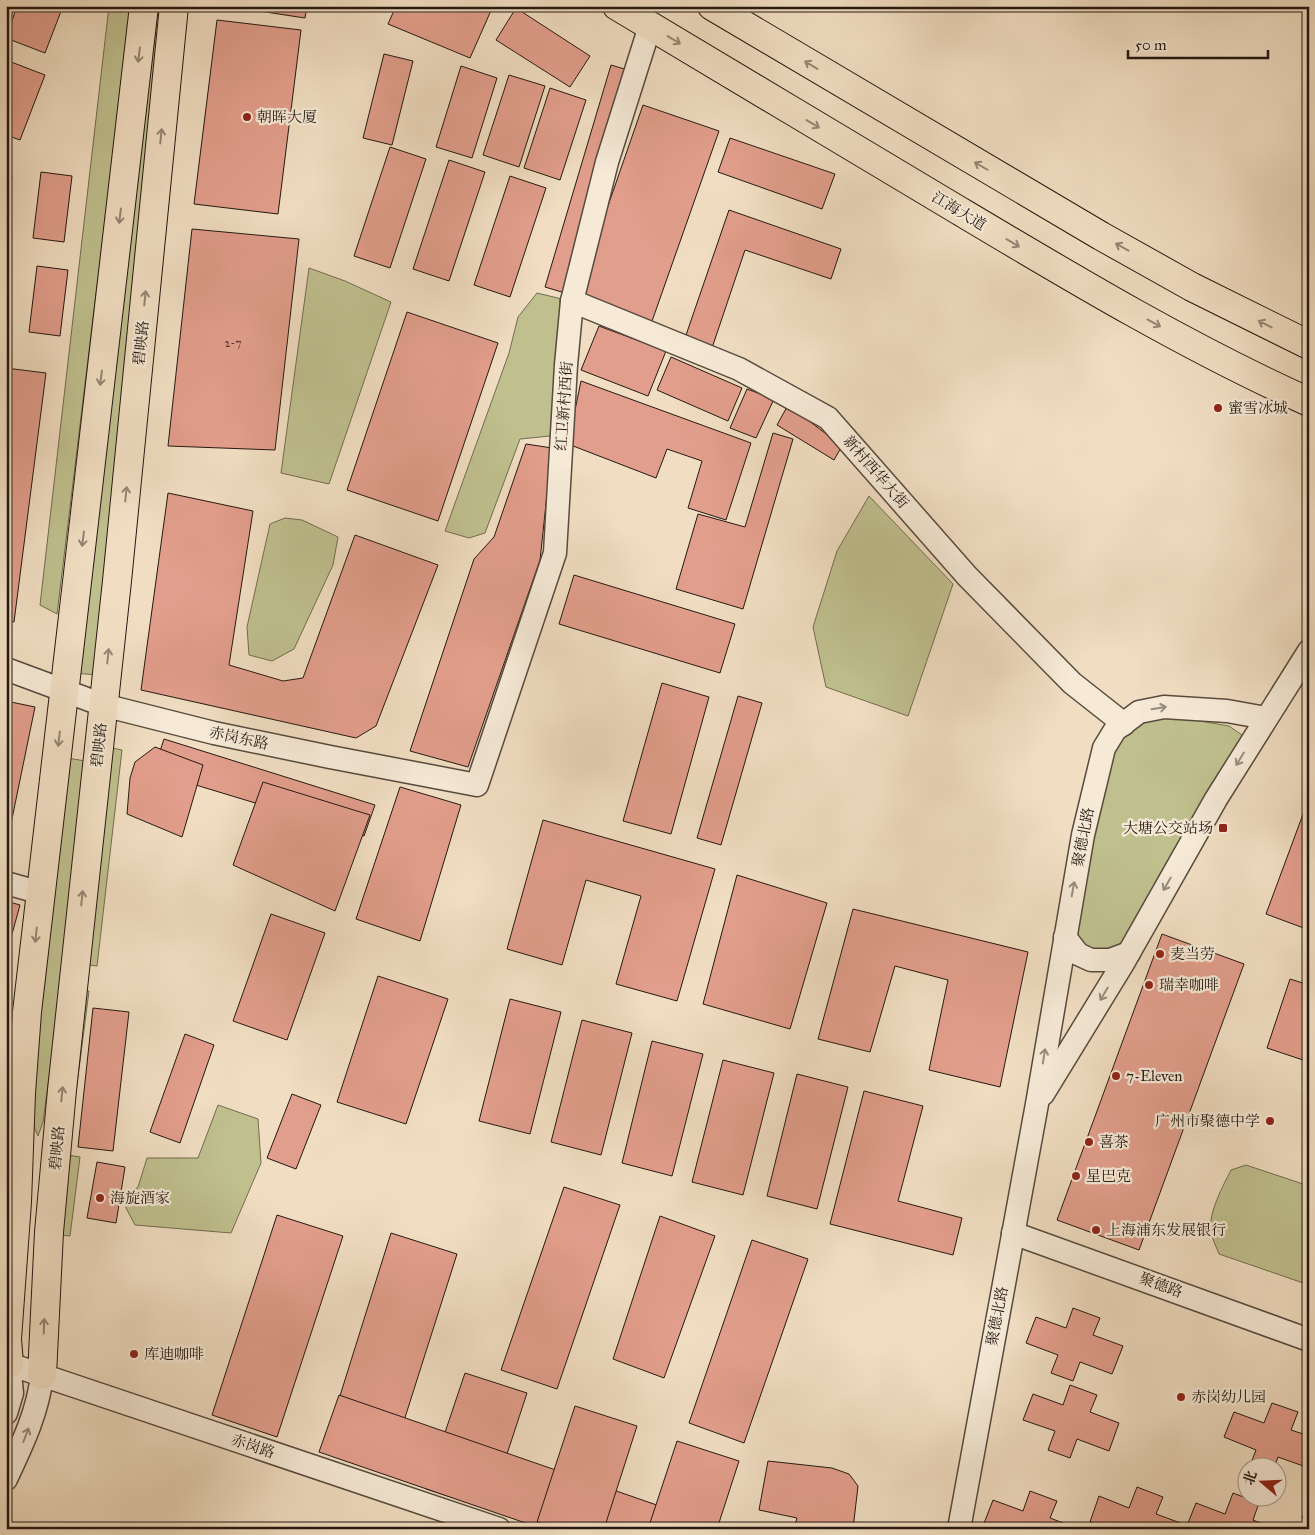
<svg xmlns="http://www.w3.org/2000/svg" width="1315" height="1535" font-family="'IM FELL Great Primer','Noto Serif SC',serif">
  <rect width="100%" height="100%" fill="#f1dec2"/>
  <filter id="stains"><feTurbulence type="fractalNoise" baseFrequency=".004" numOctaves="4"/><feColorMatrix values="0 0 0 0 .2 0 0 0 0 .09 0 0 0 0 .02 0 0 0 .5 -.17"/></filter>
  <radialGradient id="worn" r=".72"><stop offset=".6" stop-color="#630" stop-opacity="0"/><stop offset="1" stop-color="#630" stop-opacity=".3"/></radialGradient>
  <g fill="#c0c08f" stroke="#726c50">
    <polygon points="109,6 131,6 57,614 40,605"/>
    <polygon points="149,6 171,6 98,675 73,673"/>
    <polygon points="309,268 345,281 391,302 329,484 281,473"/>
    <polygon points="537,293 562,299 567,326 550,436 520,439 485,533 469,538 445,531 509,353 518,317"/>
    <polygon points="869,496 953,584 908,716 826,687 813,627 837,551"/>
    <polygon points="285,518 302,520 338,537 333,565 294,649 272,661 249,655 247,627 270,524"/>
    <polygon points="1160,714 1229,726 1245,737 1123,948 1087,951 1079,941 1076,930 1103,771 1129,727"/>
    <polygon points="103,746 122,750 97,966 81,964"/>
    <polygon points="62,757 91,762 43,1122 38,1136 27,1111"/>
    <polygon points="81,990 89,991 68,1155 80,1157 70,1236 50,1234"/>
    <polygon points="218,1105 258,1119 261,1163 231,1233 135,1225 126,1208 126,1197 138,1187 147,1158 198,1158"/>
    <path d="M1246 1165 1309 1186V1285L1219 1254C1216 1246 1212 1239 1211 1231 1208 1213 1223 1186 1231 1170Z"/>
  </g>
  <g fill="#e29e8c" stroke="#241812">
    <polygon points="17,6 63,6 45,53 6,38"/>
    <polygon points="226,6 307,6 305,18"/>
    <polygon points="396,6 493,6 470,58 388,24"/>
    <polygon points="516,8 590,56 570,87 496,40"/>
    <polygon points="217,20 301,30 278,214 194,204"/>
    <polygon points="384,54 413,61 392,145 363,138"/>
    <polygon points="6,60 45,75 20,140 6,135"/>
    <polygon points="611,65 631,71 565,293 545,287"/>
    <polygon points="461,66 497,78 472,158 436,147"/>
    <polygon points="509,75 545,86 519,167 483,155"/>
    <polygon points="550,88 586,100 560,180 524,168"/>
    <polygon points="643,105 719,131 651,324 576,298"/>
    <polygon points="730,138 835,174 822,209 718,172"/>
    <polygon points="390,147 426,159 390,268 354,256"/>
    <polygon points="449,160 485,172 449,281 413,269"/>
    <polygon points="41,172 72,176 64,242 33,238"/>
    <polygon points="6,176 12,176 6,221"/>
    <polygon points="510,176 546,188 510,297 474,285"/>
    <polygon points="729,210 841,249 831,279 745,250 712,348 685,338"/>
    <polygon points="192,229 299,239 275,450 168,446"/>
    <polygon points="37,266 68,270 60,336 29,332"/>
    <polygon points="407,312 498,343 438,521 347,490"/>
    <polygon points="599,326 666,351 648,396 581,370"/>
    <polygon points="671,357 742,388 728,421 657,390"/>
    <polygon points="6,368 46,373 14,622 6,621"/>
    <polygon points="581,381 751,443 726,520 688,508 702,461 667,449 656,478 568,444"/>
    <polygon points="747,389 774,399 756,438 730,428"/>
    <polygon points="788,405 842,446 834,460 777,425"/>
    <polygon points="773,433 793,439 743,609 676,589 698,514 745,527"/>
    <polygon points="526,444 552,448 540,560 468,767 410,751 474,559 494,537"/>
    <polygon points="168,493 253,511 229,665 283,681 303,678 355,535 438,565 376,726 356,738 141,690"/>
    <polygon points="574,575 735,624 720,673 559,624"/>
    <polygon points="662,683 709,697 671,834 623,821"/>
    <polygon points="738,696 762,703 721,845 697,838"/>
    <polygon points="6,701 35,707 6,848"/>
    <polygon points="164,739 375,805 364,836 153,772"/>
    <polygon points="155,747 203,765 182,837 127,814 130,778 135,762"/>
    <polygon points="263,782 370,815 335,911 233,865"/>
    <polygon points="400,787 461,805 420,941 356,919"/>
    <polygon points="1309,798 1309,930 1266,914"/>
    <polygon points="543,820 715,869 677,1001 616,984 641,896 586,880 562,965 507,949"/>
    <polygon points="737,875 827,903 790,1029 703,1004"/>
    <polygon points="6,901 20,905 6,956"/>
    <polygon points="853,909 1028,952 1000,1087 929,1070 948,980 895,966 870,1052 818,1039"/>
    <polygon points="271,914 325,933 287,1040 233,1021"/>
    <polygon points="1162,934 1244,964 1139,1250 1057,1220"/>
    <polygon points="378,976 448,999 406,1124 337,1102"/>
    <polygon points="1290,979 1309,985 1309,1062 1267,1048"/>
    <polygon points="510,999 561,1012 530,1134 479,1121"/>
    <polygon points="93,1008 129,1012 113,1151 78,1147"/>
    <polygon points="582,1020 632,1033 601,1155 551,1142"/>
    <polygon points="185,1034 214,1045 180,1143 150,1132"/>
    <polygon points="652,1041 703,1054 672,1176 622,1163"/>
    <polygon points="723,1060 774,1073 743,1195 692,1182"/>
    <polygon points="797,1074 848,1087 817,1209 767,1196"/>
    <polygon points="864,1091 923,1106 898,1201 962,1218 953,1255 830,1224"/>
    <polygon points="292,1094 321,1105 296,1169 267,1158"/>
    <polygon points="97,1162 125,1167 116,1223 87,1218"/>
    <polygon points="564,1187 620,1205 557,1389 501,1370"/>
    <polygon points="277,1215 343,1236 277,1437 212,1415"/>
    <polygon points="660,1216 715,1236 664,1378 613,1359"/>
    <polygon points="391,1233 457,1254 388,1471 323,1450"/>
    <polygon points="752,1240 808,1259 744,1443 689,1423"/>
    <polygon points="1073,1308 1100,1318 1093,1335 1123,1346 1112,1374 1080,1362 1073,1381 1051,1373 1058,1355 1026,1343 1036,1317 1066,1328"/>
    <polygon points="465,1373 527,1393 489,1509 426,1489"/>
    <polygon points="1070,1385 1097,1395 1090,1412 1119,1423 1109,1451 1077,1439 1070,1458 1048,1450 1055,1431 1023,1420 1033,1394 1063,1405"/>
    <polygon points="339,1395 726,1529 543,1529 319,1452"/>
    <polygon points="1272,1403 1298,1412 1291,1430 1309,1436 1309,1468 1278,1457 1274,1468 1249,1468 1256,1450 1224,1437 1234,1412 1264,1423"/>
    <polygon points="575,1406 637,1426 604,1529 557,1529 537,1522"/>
    <polygon points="677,1441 739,1461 717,1529 648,1529"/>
    <polygon points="768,1461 832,1468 849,1474 858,1486 853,1529 794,1529 797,1518 759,1510"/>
    <polygon points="1137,1487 1163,1497 1156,1514 1186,1525 1185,1529 1107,1529 1090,1522 1099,1496 1129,1508"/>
    <polygon points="1030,1491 1057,1501 1050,1518 1079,1529 991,1529 983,1526 993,1500 1023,1511"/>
    <polygon points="1233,1493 1259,1503 1253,1520 1275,1529 1186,1528 1196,1503 1225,1514"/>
    <polygon points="1309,1501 1309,1521 1302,1518"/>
  </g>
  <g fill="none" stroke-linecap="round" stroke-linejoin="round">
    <defs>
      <g id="minor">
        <polyline points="572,301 739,369 828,418 967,576 1072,683 1124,724"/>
        <polyline points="6,669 103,705 214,733 330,757 477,785 555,553 566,365 572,301 607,162 650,26"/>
        <polyline points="6,883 41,893"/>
        <polyline points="1065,937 1078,954 1091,960 1110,960 1129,953"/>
        <polyline points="1043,1094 1122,965 1216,799 1309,651"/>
        <polyline points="1013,1233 1309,1340"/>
        <polyline points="6,1413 12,1393 9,1364 499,1529"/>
        <path d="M6 1479C22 1445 38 1412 42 1375"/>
        <polyline points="959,1529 1037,1104 1083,835 1104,748 1115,730 1139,712 1164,707 1227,711 1266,718"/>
      </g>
      <g id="major">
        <polyline points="6,1363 9,1364 7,1339 17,1202 21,1093 27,1012 144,6"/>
        <polyline points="42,1375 49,1232 62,1090 117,581 174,6"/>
      </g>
      <g id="highway">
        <path d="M617 6C731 74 844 142 958 210 1072 278 1187 347 1309 402"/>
        <polyline points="712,6 1101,236 1192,287 1309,345"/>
      </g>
    </defs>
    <use href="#minor" stroke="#574a3e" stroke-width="25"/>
    <use href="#major" stroke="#241812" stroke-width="30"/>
    <use href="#highway" stroke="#241812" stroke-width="30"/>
    <use href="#minor" stroke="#f6ead7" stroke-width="22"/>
    <use href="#major" stroke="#f1dec2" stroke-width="28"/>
    <use href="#highway" stroke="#f1dec2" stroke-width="28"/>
  </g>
  <defs><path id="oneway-shaft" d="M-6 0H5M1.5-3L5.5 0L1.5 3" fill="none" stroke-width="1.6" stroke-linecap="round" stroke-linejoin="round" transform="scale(1.25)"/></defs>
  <g stroke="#958573">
    <use href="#oneway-shaft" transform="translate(674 40) rotate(31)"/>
    <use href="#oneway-shaft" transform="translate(139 55) rotate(97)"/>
    <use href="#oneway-shaft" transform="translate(811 65) rotate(-149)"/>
    <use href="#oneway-shaft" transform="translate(813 124) rotate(31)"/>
    <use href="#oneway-shaft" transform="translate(161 136) rotate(-84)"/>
    <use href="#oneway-shaft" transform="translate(981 166) rotate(-150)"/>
    <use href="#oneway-shaft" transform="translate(120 216) rotate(97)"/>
    <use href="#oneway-shaft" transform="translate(1013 243) rotate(31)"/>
    <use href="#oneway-shaft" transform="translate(1122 247) rotate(-151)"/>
    <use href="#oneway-shaft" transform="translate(145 298) rotate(-84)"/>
    <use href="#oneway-shaft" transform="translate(1154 323) rotate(29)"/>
    <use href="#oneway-shaft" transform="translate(1265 324) rotate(-153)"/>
    <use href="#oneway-shaft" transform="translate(101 378) rotate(97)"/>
    <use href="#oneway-shaft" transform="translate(126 494) rotate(-84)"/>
    <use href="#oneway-shaft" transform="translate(83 539) rotate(97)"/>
    <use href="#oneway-shaft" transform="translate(108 656) rotate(-84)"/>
    <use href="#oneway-shaft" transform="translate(59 739) rotate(97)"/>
    <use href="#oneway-shaft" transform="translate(82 898) rotate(-84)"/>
    <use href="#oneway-shaft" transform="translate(36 935) rotate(96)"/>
    <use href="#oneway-shaft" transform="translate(62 1094) rotate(-84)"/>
    <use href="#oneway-shaft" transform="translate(44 1326) rotate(-88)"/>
  </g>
  <g stroke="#988c7e">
    <use href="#oneway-shaft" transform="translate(1159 708) rotate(-9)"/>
    <use href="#oneway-shaft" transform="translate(1240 759) rotate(121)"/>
    <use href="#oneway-shaft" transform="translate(1167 884) rotate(120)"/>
    <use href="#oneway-shaft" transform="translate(1073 889) rotate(-80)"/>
    <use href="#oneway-shaft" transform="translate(1104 994) rotate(121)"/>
    <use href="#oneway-shaft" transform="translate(1044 1056) rotate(-81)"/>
    <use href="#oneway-shaft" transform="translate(26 1435) rotate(-69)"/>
  </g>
  <g fill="#8f2418" stroke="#f6ead7" stroke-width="2">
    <circle cx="247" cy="117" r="5"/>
    <circle cx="1218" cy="408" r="5"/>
    <rect x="1218" y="823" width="10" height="10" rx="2.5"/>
    <circle cx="1160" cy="954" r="5"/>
    <circle cx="1149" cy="985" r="5"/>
    <circle cx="1116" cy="1076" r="5"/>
    <circle cx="1270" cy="1121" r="5"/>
    <circle cx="1089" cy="1142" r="5"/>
    <circle cx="1076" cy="1176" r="5"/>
    <circle cx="100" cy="1198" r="5"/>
    <circle cx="1096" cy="1230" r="5"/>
    <circle cx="134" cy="1354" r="5"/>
    <circle cx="1181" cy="1397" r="5"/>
  </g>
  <g text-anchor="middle" stroke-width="4.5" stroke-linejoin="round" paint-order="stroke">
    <g font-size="12" fill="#543a30">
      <text x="233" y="347">2-7</text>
    </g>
    <g font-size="15" fill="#241812" stroke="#f6ead7" text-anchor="start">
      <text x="257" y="122">朝晖大厦</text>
      <text x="1228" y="413">蜜雪冰城</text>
      <text x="1213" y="833" text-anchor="end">大塘公交站场</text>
      <text x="1170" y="959">麦当劳</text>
      <text x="1159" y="990">瑞幸咖啡</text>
      <text x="1126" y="1081">7-Eleven</text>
      <text x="1260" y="1126" text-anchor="end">广州市聚德中学</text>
      <text x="1099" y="1147">喜茶</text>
      <text x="1086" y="1181">星巴克</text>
      <text x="110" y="1203">海旋酒家</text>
      <text x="1106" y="1235">上海浦东发展银行</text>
      <text x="144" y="1359">库迪咖啡</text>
      <text x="1191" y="1402">赤岗幼儿园</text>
    </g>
    <g font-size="15" fill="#241812" stroke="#f6ead7">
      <text transform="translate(959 211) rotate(31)" y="5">江海大道</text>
      <text transform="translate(141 343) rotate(-84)" y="5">碧映路</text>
      <text transform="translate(564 406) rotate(-86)" y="5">红卫新村西街</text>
      <text transform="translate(876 472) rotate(49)" y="5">新村西华大街</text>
      <text transform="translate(239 738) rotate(12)" y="5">赤岗东路</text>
      <text transform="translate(99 745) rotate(-84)" y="5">碧映路</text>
      <text transform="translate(1083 837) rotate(-79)" y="5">聚德北路</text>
      <text transform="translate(57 1148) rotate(-85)" y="5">碧映路</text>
      <text transform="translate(1161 1285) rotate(20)" y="5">聚德路</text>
      <text transform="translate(997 1316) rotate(-79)" y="5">聚德北路</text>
      <text transform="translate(253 1446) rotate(19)" y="5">赤岗路</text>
    </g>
  </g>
  <rect width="1315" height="1535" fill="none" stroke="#f1dec2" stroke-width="25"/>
  <rect x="8" y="8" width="1300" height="1520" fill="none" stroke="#241812" stroke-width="2.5"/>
  <rect x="12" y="12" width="1290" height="1510" fill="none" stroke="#241812"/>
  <g transform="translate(1262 1482) rotate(289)"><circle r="24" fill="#f6ead7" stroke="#a29688"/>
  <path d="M0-4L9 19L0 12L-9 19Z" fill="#8f2418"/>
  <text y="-8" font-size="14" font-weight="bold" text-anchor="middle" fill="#241812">北</text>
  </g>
  <path d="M1128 50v8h140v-8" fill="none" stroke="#241812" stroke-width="2.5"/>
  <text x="1135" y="50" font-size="15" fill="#241812" stroke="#f6ead7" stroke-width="4" paint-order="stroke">50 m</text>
  <rect width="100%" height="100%" filter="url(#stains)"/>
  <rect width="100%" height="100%" fill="url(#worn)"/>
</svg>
